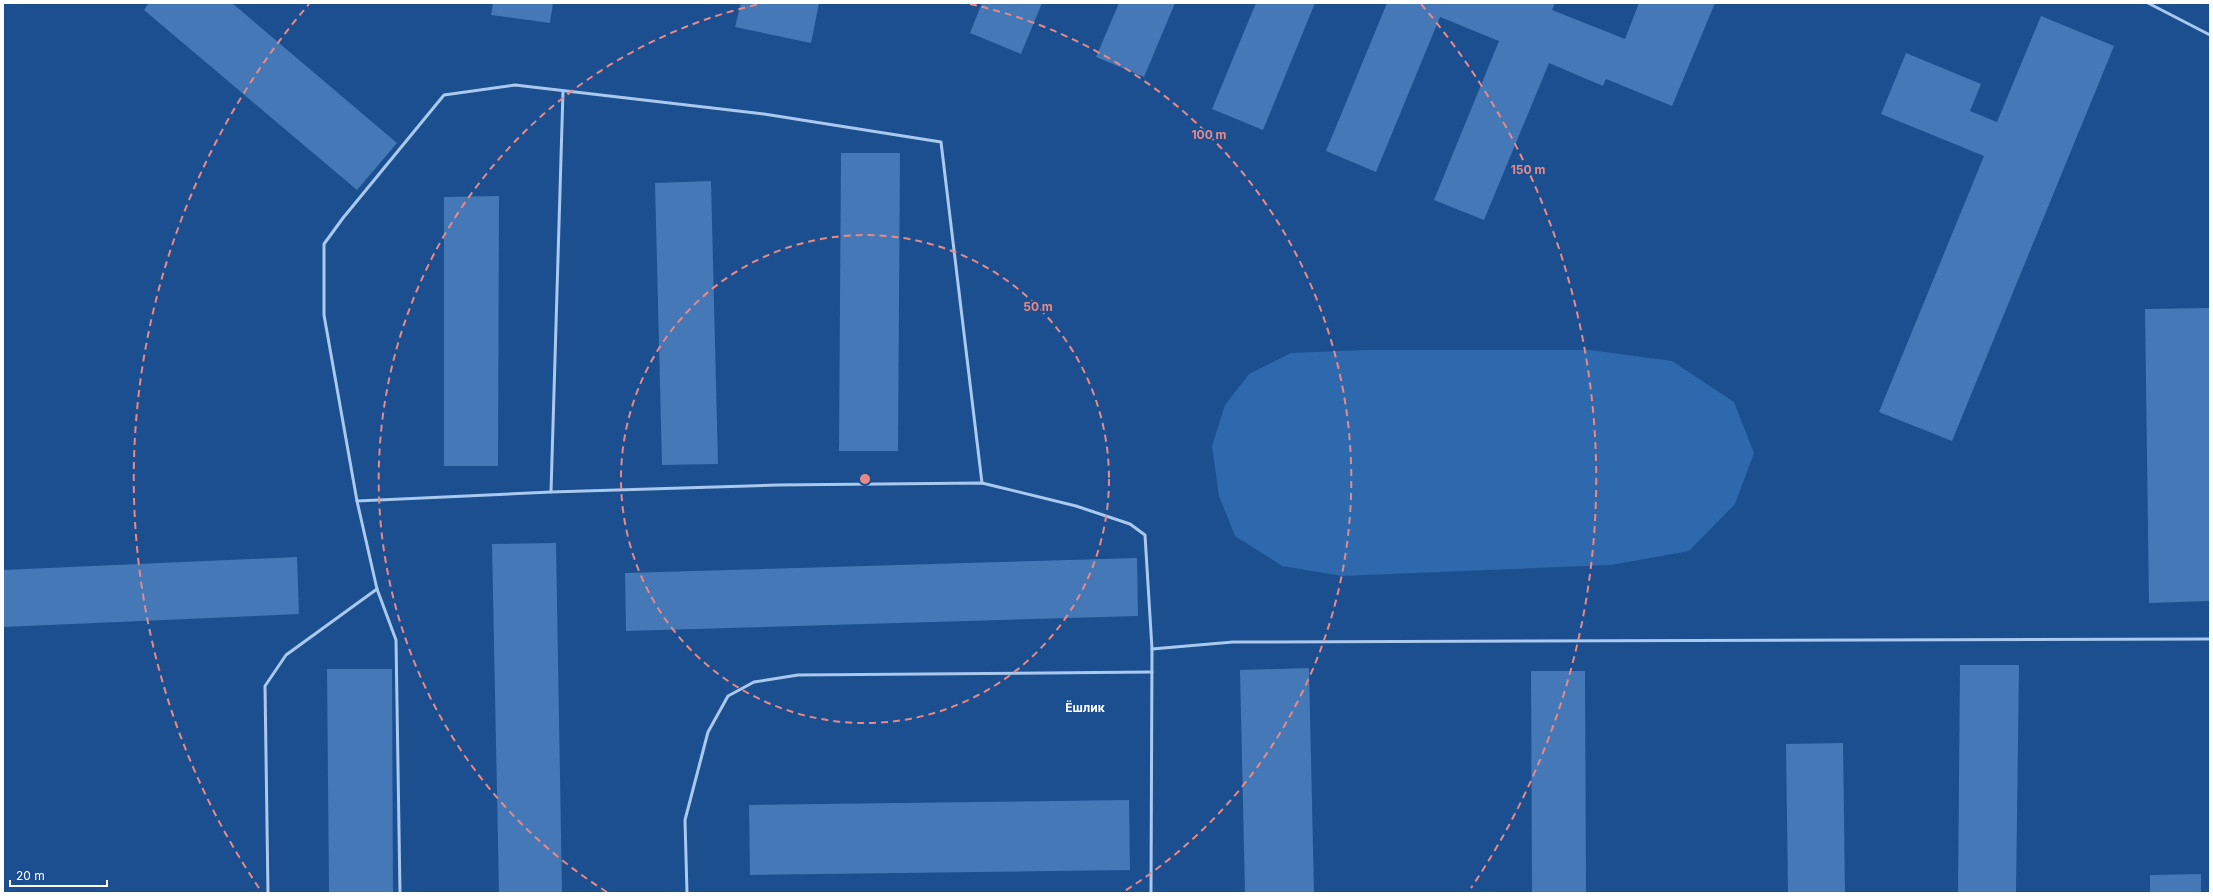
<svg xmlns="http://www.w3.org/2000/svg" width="2213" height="896" font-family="Inter,sans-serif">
  <rect width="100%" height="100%" fill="#1b4f8f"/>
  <polygon fill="#2e69ad" points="1366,350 1590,350 1672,361 1734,402 1754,453 1735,504 1689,551 1611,565 1342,576 1282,566 1235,536 1219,496 1212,446 1225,405 1249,374 1291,353"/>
  <g fill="#4478b7">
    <polygon points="149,3 232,3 397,143 357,190 144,10"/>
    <polygon points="493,3 553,3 550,23 491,15"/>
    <polygon points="741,3 819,3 811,43 735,27"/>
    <polygon points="982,3 1042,3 1021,54 970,33"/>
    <polygon points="1119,3 1175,3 1144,77 1096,57"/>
    <polygon points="1256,3 1315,3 1263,130 1212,109"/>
    <polygon points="1387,3 1555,3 1552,10 1625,39 1639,3 1715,3 1672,106 1606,79 1603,86 1549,63 1484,220 1434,200 1499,41 1440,17 1376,172 1326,151"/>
    <polygon points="2041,16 2114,46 1952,441 1879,412 1984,156 1881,114 1906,53 1981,84 1970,111 1997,122"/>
    <polygon points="841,153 900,153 898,451 839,451"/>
    <polygon points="711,181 718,464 662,465 655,183"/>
    <polygon points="499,196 498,466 444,466 444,197"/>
    <polygon points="2210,308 2210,601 2149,603 2145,309"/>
    <polygon points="556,543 562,893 499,893 492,544"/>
    <polygon points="297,557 299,614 3,627 3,570"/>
    <polygon points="1137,558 1138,616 626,631 625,573"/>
    <polygon points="1960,665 2019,665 2016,893 1958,893"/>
    <polygon points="1309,668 1314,893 1245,893 1240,670"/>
    <polygon points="327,669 392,669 393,893 329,893"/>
    <polygon points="1531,671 1585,671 1586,893 1532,893"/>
    <polygon points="1843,743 1845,893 1788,893 1786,744"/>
    <polygon points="1129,800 1130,870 750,875 749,805"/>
    <polygon points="2201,874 2201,893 2150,893 2150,875"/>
  </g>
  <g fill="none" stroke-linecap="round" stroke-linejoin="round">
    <g stroke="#a9c9ee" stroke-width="3">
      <polyline points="2148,3 2210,35"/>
      <polyline points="551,492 563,91"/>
      <polyline points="357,501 324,315 324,244 343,218 444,95 515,85 764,114 941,142 982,483"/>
      <polyline points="268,893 265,686 286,655 377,589"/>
      <polyline points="400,893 396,640 377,589 357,501 551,492 777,485 982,483 1076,506 1130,524 1145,535 1152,649"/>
      <polyline points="687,893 685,820 708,732 728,696 754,682 798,675 1152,672"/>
      <polyline points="1151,893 1152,649 1233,642 2210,639"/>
    </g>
  </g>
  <g fill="none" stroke="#e88989" stroke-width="2" stroke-dasharray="7 5">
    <circle cx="865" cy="479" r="244"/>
    <path d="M607 892A487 487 0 0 1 760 4M970 4A487 487 0 0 1 1123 892"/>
    <path d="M259 888A731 731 0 0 1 309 4M1421 4A731 731 0 0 1 1471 888"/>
  </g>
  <g text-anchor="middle" stroke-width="4" stroke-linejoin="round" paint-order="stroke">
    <g font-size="12" font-weight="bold" fill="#fff" stroke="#1b4f8f">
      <text x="1085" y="712">Ёшлик</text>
    </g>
  </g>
  <circle cx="865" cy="479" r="6" fill="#e88989" stroke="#1b4f8f" stroke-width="2"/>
  <g font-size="12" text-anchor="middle" font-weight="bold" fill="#e88989" stroke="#1b4f8f" stroke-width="4" stroke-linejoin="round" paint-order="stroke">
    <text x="1209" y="139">100 m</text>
    <text x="1528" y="174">150 m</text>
    <text x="1038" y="311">50 m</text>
  </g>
  <rect width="2213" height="896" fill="none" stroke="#ffffff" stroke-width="8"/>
  <path d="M10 880v6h97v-6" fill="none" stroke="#ffffff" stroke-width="2"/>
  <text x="16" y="880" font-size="12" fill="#ffffff" stroke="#1b4f8f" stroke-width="3" paint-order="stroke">20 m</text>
</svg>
